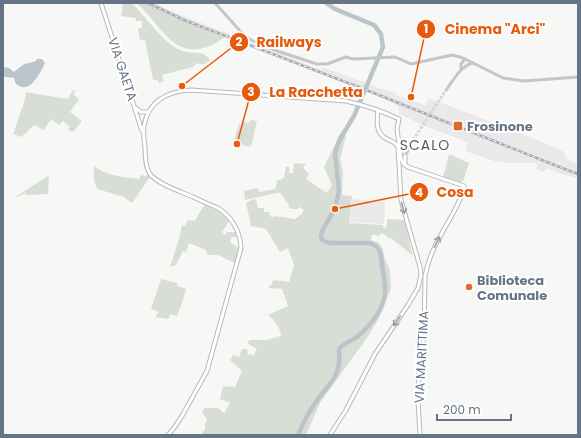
<svg xmlns="http://www.w3.org/2000/svg" width="581" height="438" font-family="Poppins,sans-serif">
  <rect width="100%" height="100%" fill="#f7f8f5"/>
  <g fill="#e8e9e8">
    <polygon points="145,3 155,3 171,11 321,70 322,67 325,68 385,90 396,93 397,96 426,105 429,98 533,138 562,151 565,154 566,159 578,164 578,178 561,174 547,168 544,172 536,169 538,164 535,163 506,163 494,161 468,152 466,150 466,149 468,142 427,127 399,114 399,107 396,106 396,104 369,92 170,15"/>
    <polygon points="352,199 385,202 384,224 350,222"/>
  </g>
  <g fill="#d8ded6">
    <path d="M123 3H132C145 16 163 42 178 49 186 54 199 51 205 55 207 56 208 58 210 59V60C205 65 202 65 197 63L193 67 162 75 164 81 159 83 158 80H153L145 40H140L138 28H142V21H136V18L121 16Z"/>
    <path d="M137 3H145L170 15 225 37C210 48 193 55 176 44 168 39 162 31 156 24 150 17 144 10 137 3Z"/>
    <polygon points="73,90 75,91 73,94 79,99 70,112 82,121 73,132 68,130 70,127 63,121 59,125 51,119 44,130 34,125 22,137 13,134 24,103 26,92 67,99 69,97"/>
    <polygon points="251,120 257,121 251,147 233,143 239,124 241,125 242,121 248,123"/>
    <path d="M340 134 346 136 340 159 343 171 342 195 352 196 349 223 383 225V228H385L387 226V219L404 220 410 240 409 241 413 256 391 238 390 239 382 233 379 236 375 235H372L371 240 379 243 383 249 385 259 390 271 391 289 378 320 369 335 320 403 306 435H201L205 429V424L207 419 202 413 204 408H218L224 413 230 403 220 399 223 386 235 387 242 371 230 360 233 355 239 357 242 349H247L248 354 254 355 257 349 247 343 250 340H267L281 336C280 327 275 321 268 315L288 306 282 289 269 288V286L272 284 273 280 289 282 294 265 288 248 280 252 266 229 251 226 246 203 252 200 256 199 258 208H264V212H269L271 217H275V216L295 219 302 214 304 210 300 207 297 209H291L288 206 289 205 281 194 280 193H276L245 200 244 191 258 188 259 192 275 189 277 183V180H281L284 177 286 167H289V173H293L294 163 306 164 303 168 309 174 306 179 327 193 332 185 324 167Z"/>
    <polygon points="449,154 469,163 463,181 460,182 443,177"/>
    <path d="M94 166C106 176 124 177 139 179L142 174 144 176 148 175 150 177 132 203 124 197 97 189 94 180Z"/>
    <polygon points="48,176 49,177 48,194 26,195 26,193 15,198 15,197"/>
    <polygon points="204,205 220,212 229,221 222,232 225,235 227,232 235,232 237,237 232,237 230,242 238,248 235,263 218,255 207,255 206,250 189,243 186,252 183,251 176,265 170,267 179,239 182,225 186,226 187,220 195,221"/>
    <polygon points="161,279 177,283 177,286 186,289 183,300 177,316 170,314 168,319 155,317 159,312 151,309"/>
  </g>
  <path fill="#bbc4ca" d="M37 59H42L45 63C41 71 32 90 22 87 16 85 15 83 14 78L6 77 3 76V67L9 68 14 72C19 68 22 64 29 63 32 62 34 62 36 61Z"/>
  <g fill="none" stroke-linecap="round" stroke-linejoin="round">
    <path stroke="#bbc4ca" stroke-width="4.5" d="M298 435C303 423 310 410 318 399 333 379 341 376 339 349 344 343 351 341 357 337 370 326 383 311 385 293 386 285 383 274 382 265 381 255 381 247 370 243H329L322 240 321 236 323 229 335 209 339 191 335 153 340 139 354 116 383 47 381 34 374 25 335 9 326 3"/>
    <polyline stroke="#d3d7d9" stroke-width="3" stroke-dasharray="3 1.5" stroke-linecap="butt" points="413,140 446,90"/>
    <defs>
      <g id="secondary">
        <polyline points="101,3 142,131"/>
        <polyline points="136,108 141,112 148,112"/>
        <path d="M405 156V165L408 167 464 186V188C460 204 450 218 442 233 434 246 428 261 425 276L424 336 419 372 418 401 420 435"/>
        <path d="M168 435 174 428 182 416 207 371 241 248C240 231 233 218 218 208 210 205 202 201 193 197 182 192 157 184 150 174 145 167 145 155 145 147 144 140 143 133 144 126 148 101 168 91 191 90L346 101C364 105 382 111 399 119L397 129 401 159 404 164 408 167"/>
        <path d="M330 435 346 410 375 354 408 305 418 288 421 275 420 267 401 200 398 147C395 141 390 141 385 138 375 132 377 119 378 110"/>
      </g>
    </defs>
    <use href="#secondary" stroke="#b5b9bf" stroke-width="5"/>
    <g stroke="#c3c6ca" stroke-width="3">
      <polyline points="215,3 242,33 249,39 274,50 317,64 327,64 346,57 353,59 395,57 411,64 452,55 460,57 465,59 503,78 524,81 578,77"/>
      <polyline points="461,68 461,64 465,59"/>
      <path d="M446 90C454 80 460 66 473 63"/>
      <polyline points="399,169 413,140"/>
    </g>
    <use href="#secondary" stroke="#fff" stroke-width="3"/>
    <defs>
      <polyline id="rail" points="148,3 184,20 361,88 562,168 578,174"/>
    </defs>
    <use href="#rail" stroke="#a6aab1" stroke-width="2.5"/>
    <use href="#rail" stroke="#fff" stroke-width="1" stroke-dasharray="3" stroke-linecap="butt"/>
  </g>
  <defs><path id="oneway-shaft" d="M-6 0H5M1.5-3L5.5 0L1.5 3" fill="none" stroke-width="1.6" stroke-linecap="round" stroke-linejoin="round"/></defs>
  <g stroke="#959eaa">
    <use href="#oneway-shaft" transform="translate(403 208) rotate(75)"/>
    <use href="#oneway-shaft" transform="translate(437 242) rotate(-64)"/>
    <use href="#oneway-shaft" transform="translate(397 321) rotate(125)"/>
  </g>
  <g fill="#de6b2e" stroke="#fff" stroke-width="1.5">
    <rect x="453" y="121" width="10" height="10" rx="2"/>
    <circle cx="469" cy="287" r="4"/>
  </g>
  <g text-anchor="middle" stroke-width="4" stroke-linejoin="round" paint-order="stroke">
    <g font-size="13" fill="#677485" stroke="#fff">
      <text transform="translate(123 69) rotate(72)" y="5">VIA GAETA</text>
      <text transform="translate(421 357) rotate(-87)" y="5">VIA MARITTIMA</text>
    </g>
    <g font-size="13" font-weight="bold" fill="#677485" stroke="#fff" text-anchor="start">
      <text x="467" y="131">Frosinone</text>
      <text x="477" y="285">Biblioteca<tspan x="477" dy="15">Comunale</tspan></text>
    </g>
    <g font-size="14" letter-spacing="1" fill="#555e6a" stroke="#fff">
      <text x="425" y="150">SCALO</text>
    </g>
  </g>
  <path fill="none" stroke="#e8590c" stroke-width="1.5" d="M411 97L426 29M182 86L239 42M237 144L251 92M335 209L419 192"/>
  <g fill="#e8590c" stroke="#fff" stroke-width="1.5">
    <circle cx="411" cy="97" r="4"/>
    <circle cx="182" cy="86" r="4"/>
    <circle cx="237" cy="144" r="4"/>
    <circle cx="335" cy="209" r="4"/>
    <circle cx="426" cy="29" r="10"/>
    <circle cx="239" cy="42" r="10"/>
    <circle cx="251" cy="92" r="10"/>
    <circle cx="419" cy="192" r="10"/>
  </g>
  <g font-size="12" text-anchor="middle" font-weight="bold" fill="#fff">
    <text x="426" y="33">1</text>
    <text x="239" y="46">2</text>
    <text x="251" y="96">3</text>
    <text x="419" y="197">4</text>
  </g>
  <g font-size="14" text-anchor="middle" font-weight="bold" fill="#e8590c" stroke="#fff" stroke-width="4" stroke-linejoin="round" paint-order="stroke">
    <text x="495" y="34">Cinema "Arci"</text>
    <text x="289" y="47">Railways</text>
    <text x="316" y="97">La Racchetta</text>
    <text x="455" y="197">Cosa</text>
  </g>
  <rect width="581" height="438" fill="none" stroke="#677485" stroke-width="8"/>
  <path d="M437 414v6h74v-6" fill="none" stroke="#677485" stroke-width="2"/>
  <text x="443" y="414" font-size="12" fill="#677485" stroke="#ffffff" stroke-width="3" paint-order="stroke">200 m</text>
</svg>
